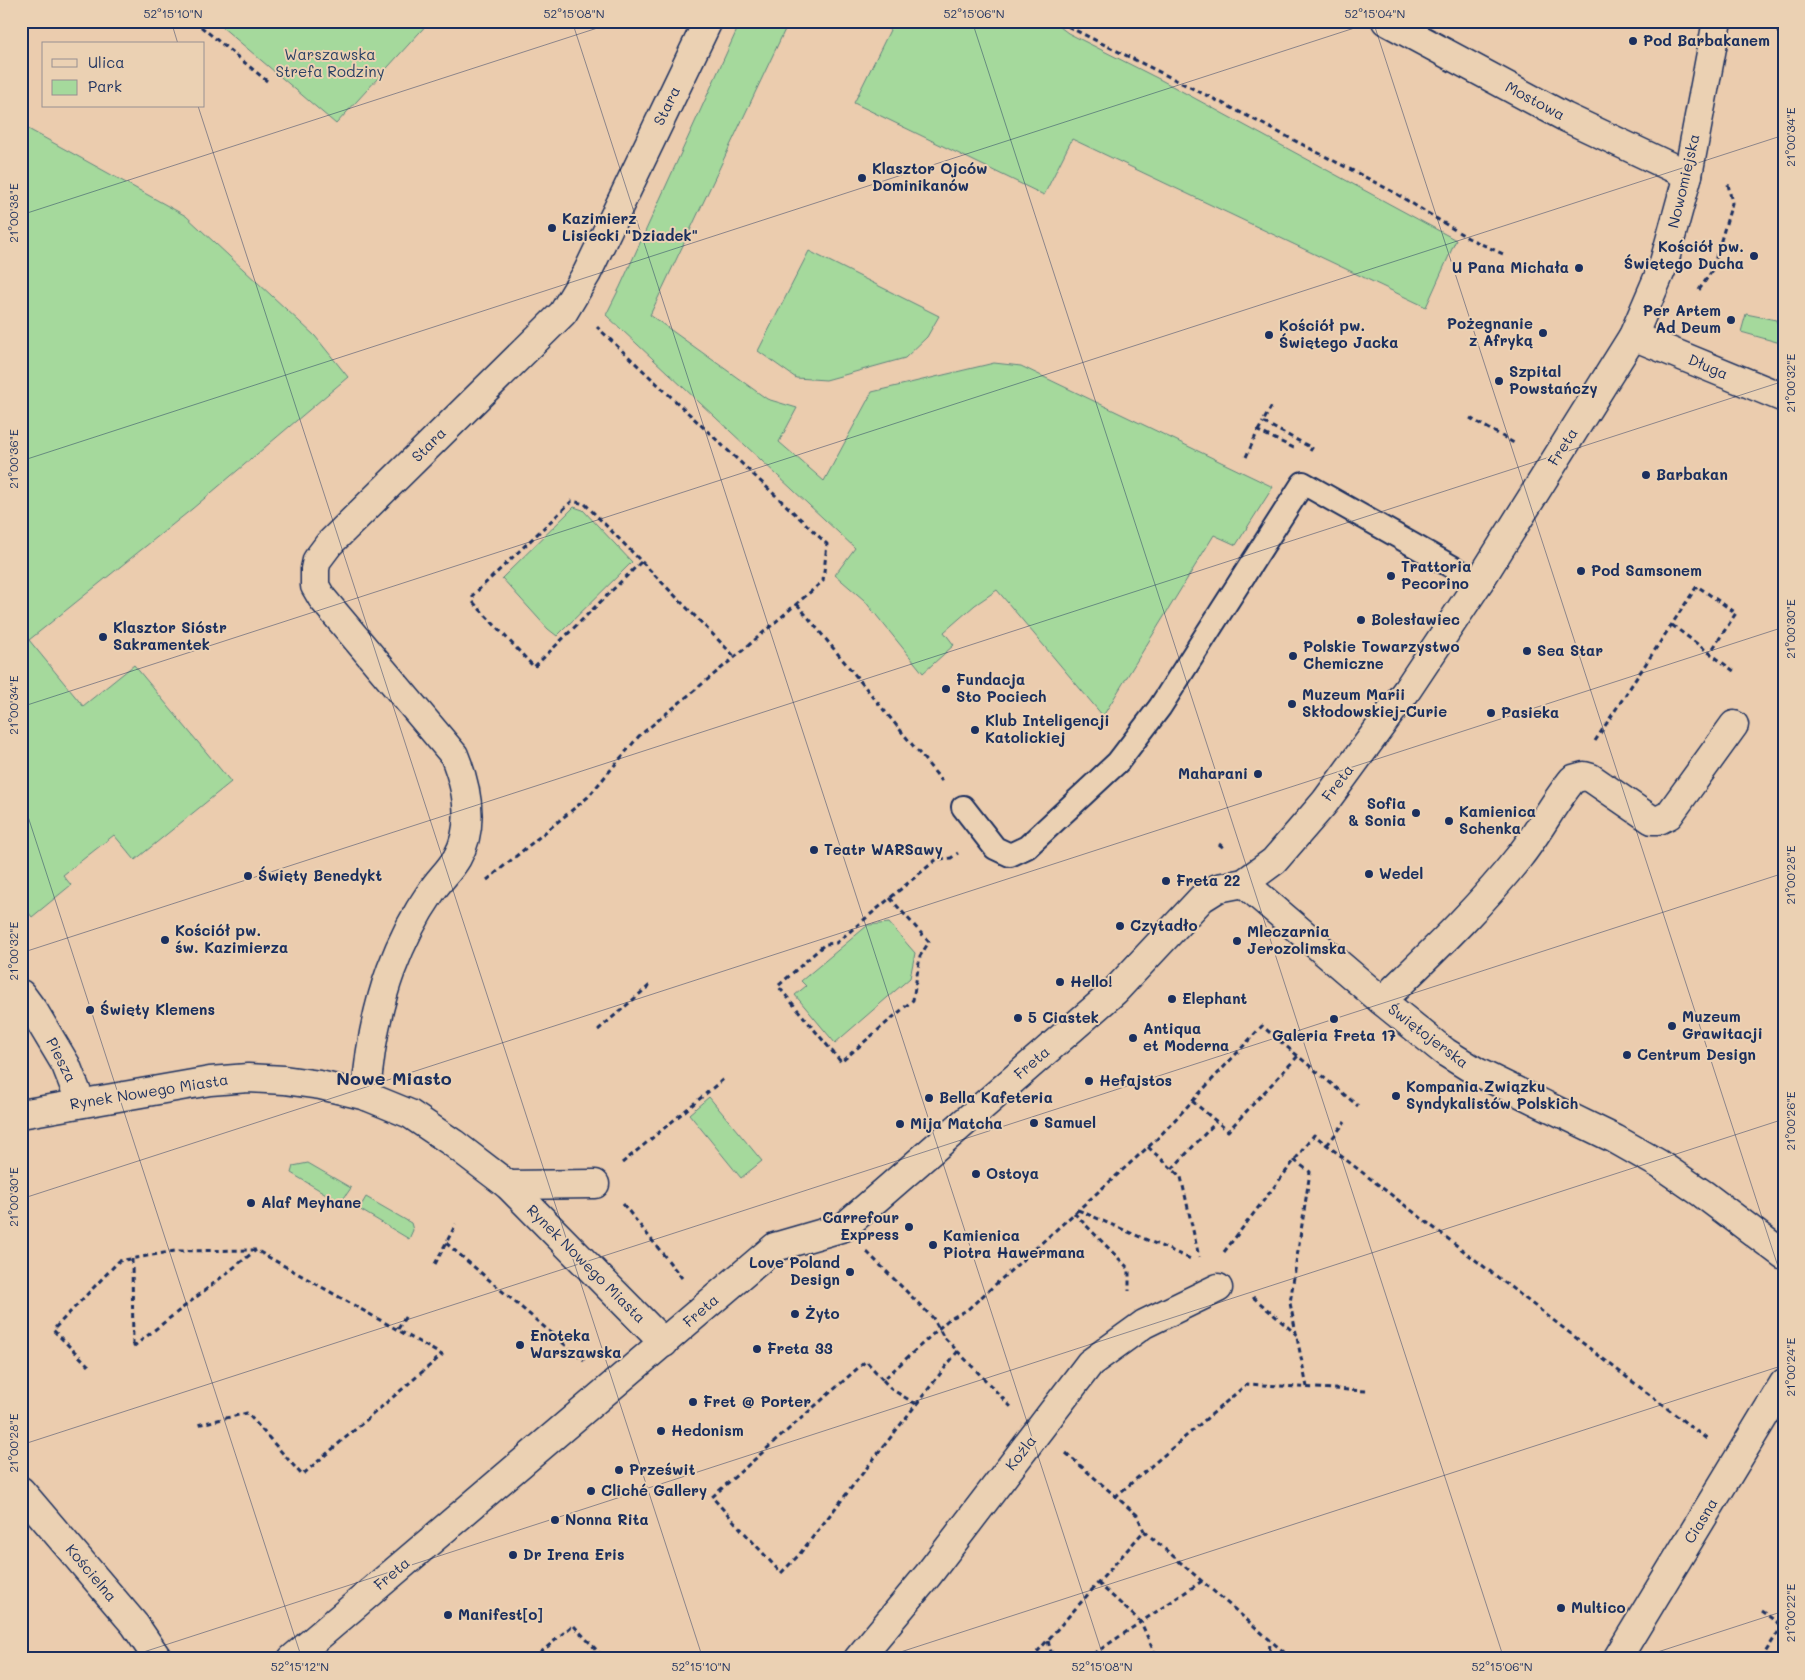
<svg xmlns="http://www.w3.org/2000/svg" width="1805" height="1680" font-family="Mali,sans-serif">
  <rect width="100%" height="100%" fill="#ebccae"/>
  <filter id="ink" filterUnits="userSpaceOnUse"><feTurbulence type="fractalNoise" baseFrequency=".02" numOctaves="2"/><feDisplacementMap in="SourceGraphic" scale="10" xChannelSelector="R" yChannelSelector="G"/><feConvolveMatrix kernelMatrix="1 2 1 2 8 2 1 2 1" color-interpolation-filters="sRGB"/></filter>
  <g filter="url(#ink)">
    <g fill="#a5d99c" stroke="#60847d">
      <polygon points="215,21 430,21 336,124"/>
      <polygon points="741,21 789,21 650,315 767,399 797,408 779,442 824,481 872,392 994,363 1021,366 1273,487 1236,545 1214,535 1103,716 997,590 975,605 944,632 954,645 923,673 864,600 835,575 855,548 606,315 620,287"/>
      <polygon points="872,21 1052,21 1068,33 1161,80 1456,240 1426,307 1072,139 1044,195 854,103 890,30"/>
      <polygon points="21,125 186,216 315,336 348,377 192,509 29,640 83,706 134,665 231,782 135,860 114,835 63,875 71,885 32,917 21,903"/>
      <polygon points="809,251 939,316 927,337 905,358 826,380 796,378 758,351"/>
      <polygon points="1746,314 1776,320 1777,323 1781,324 1784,322 1784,344 1741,332"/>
      <polygon points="574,507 583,510 632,562 557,636 548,629 502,578"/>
      <polygon points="889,923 915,953 910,978 835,1043 795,995 806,986 801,981 868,925"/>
      <polygon points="709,1097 762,1161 741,1178 689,1114"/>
      <polygon points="308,1163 351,1188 344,1198 338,1201 291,1173 293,1166"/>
      <polygon points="366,1197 411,1223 413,1230 409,1239 359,1209"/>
    </g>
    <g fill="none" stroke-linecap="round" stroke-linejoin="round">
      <defs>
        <polyline id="lane" points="963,807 995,848 1010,855 1027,847 1118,762 1160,707 1303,483 1479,582"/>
        <g id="street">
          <polyline points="1386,21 1565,117 1688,175"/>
          <polyline points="1633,336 1784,398"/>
          <polyline points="1244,883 1382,1001 1445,1052 1477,1072 1615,1139 1659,1164 1703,1194 1784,1255"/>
          <polyline points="21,994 35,1013 66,1065 81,1103"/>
          <path d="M1382 1001C1429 955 1478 909 1519 857 1539 832 1553 803 1573 779L1584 776 1591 778 1652 820H1659L1669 815 1734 725"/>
          <path d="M366 1096C369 1053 376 1011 391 970 401 943 415 915 431 892 439 880 450 870 457 858 475 826 467 787 454 755L322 598 315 586V569L317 560 329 544 563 313 587 273 708 21"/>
          <polyline points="21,1114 210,1081 248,1078 284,1080 320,1085 366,1096 410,1114 453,1143 508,1185 664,1343"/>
          <polyline points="508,1185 595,1184"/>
          <polyline points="21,1491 135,1625 158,1659"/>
          <polyline points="292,1659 775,1247 844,1227 852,1220 1115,991 1202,898 1218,888 1244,883 1274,861 1325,802 1407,690 1479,582 1633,336 1663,266 1688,175 1717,21"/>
          <polyline points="858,1659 928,1575 1090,1363 1144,1324 1218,1288"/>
          <polyline points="1617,1659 1784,1383"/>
        </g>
      </defs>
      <use href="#lane" stroke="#1b2f5e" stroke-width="26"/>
      <use href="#street" stroke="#1b2f5e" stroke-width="31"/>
      <g stroke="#1b2f5e" stroke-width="3" stroke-dasharray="5 4" stroke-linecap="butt">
        <polyline points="194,21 267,81"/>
        <polyline points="1061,21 1069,27 1228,106 1365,177 1395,193 1468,238 1503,254"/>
        <polyline points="1699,290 1712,271 1732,203 1728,184"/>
        <polyline points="1271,407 1263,422 1312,448 1310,451"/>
        <polyline points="1470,418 1514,443"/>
        <polyline points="1258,431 1263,422"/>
        <polyline points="1246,457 1258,431 1296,449"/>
        <polyline points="641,562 534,667 473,602 473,595 572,501 585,504 735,657"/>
        <polyline points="797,604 942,781"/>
        <polyline points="1672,625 1735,672"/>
        <polyline points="1595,741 1697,586 1736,613 1710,653"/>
        <polyline points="1219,844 1225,849"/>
        <polyline points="487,880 588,797 639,736 735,657 823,581 827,544 597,327"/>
        <polyline points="890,898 929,942 920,956 913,1000 841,1062 778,986 825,944 836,943 937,859 951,858 958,853"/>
        <polyline points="598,1030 650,985"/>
        <polyline points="1192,1101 1228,1131 1298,1056"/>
        <polyline points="1327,1145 1345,1122"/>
        <polyline points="1148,1147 1181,1177 1199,1257"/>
        <polyline points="1294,1160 1310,1172 1290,1303 1307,1387"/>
        <polyline points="622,1163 726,1077"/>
        <polyline points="1172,1169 1216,1122"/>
        <polyline points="623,1204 682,1278"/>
        <polyline points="1078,1210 1193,1260"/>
        <polyline points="1074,1213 1129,1269 1129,1291"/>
        <polyline points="446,1243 584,1361"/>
        <polyline points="867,1252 933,1318 943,1336 1012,1408"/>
        <polyline points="1224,1252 1314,1135 1708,1440"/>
        <polyline points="132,1259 133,1346"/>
        <polyline points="435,1264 456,1224"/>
        <polyline points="1253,1297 1297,1335"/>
        <polyline points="398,1329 407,1314"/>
        <polyline points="133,1347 256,1250"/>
        <polyline points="958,1351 798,1556 781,1573 712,1497 866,1361 883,1380 948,1320 967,1310 1157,1139 1262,1026 1358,1106"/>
        <polyline points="89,1366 53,1330 119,1261 175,1251 256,1250 442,1355 302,1475 247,1413 197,1425"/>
        <polyline points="883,1380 891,1389 916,1404"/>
        <polyline points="1066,1453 1137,1515 1144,1531"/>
        <polyline points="1115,1497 1247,1384 1367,1391"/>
        <polyline points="1098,1583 1141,1622 1157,1659"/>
        <polyline points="1761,1611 1783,1626"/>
        <polyline points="1048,1641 1053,1659"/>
        <polyline points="533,1659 573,1625 605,1659"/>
        <polyline points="1031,1659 1144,1531 1292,1659"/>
        <polyline points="1086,1659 1202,1581"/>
        <polyline points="1269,1659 1270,1641"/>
        <polyline points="1761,1659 1784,1623"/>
      </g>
      <use href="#lane" stroke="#ebd1b3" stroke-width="22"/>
      <use href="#street" stroke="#ebd1b3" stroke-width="28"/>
    </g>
  </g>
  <path fill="none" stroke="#1b2f5e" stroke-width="1" stroke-opacity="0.45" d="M171 21 178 44M572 21 1104 1659M972 21 1504 1659M1373 21 1784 1285M1774 21 1784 51M198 106 703 1659M21 215 619 21M21 461 1376 21M21 707 1784 135M21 795 302 1659M21 953 1784 381M21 1199 1784 627M21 1445 1784 873M122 1659 1784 1119M879 1659 1784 1365M1636 1659 1784 1611"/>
  <g fill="#1b2f5e" stroke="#ebd1b3" stroke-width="2">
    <circle cx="1633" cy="41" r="5"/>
    <circle cx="862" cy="178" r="5"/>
    <circle cx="552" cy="228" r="5"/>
    <circle cx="1754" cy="256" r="5"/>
    <circle cx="1579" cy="268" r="5"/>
    <circle cx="1731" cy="320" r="5"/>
    <circle cx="1543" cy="333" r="5"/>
    <circle cx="1269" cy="335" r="5"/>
    <circle cx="1499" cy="381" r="5"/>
    <circle cx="1646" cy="475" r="5"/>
    <circle cx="1581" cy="571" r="5"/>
    <circle cx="1391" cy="576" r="5"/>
    <circle cx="1361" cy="620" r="5"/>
    <circle cx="103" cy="637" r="5"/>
    <circle cx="1527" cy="651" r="5"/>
    <circle cx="1293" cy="656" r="5"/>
    <circle cx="946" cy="689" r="5"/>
    <circle cx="1292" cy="704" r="5"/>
    <circle cx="1491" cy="713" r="5"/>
    <circle cx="975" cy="730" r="5"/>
    <circle cx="1258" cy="774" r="5"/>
    <circle cx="1416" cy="813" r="5"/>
    <circle cx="1449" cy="821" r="5"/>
    <circle cx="814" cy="850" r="5"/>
    <circle cx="1369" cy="874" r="5"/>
    <circle cx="248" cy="876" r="5"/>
    <circle cx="1166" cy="881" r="5"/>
    <circle cx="1120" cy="926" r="5"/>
    <circle cx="165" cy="940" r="5"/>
    <circle cx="1237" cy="941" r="5"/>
    <circle cx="1060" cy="982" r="5"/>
    <circle cx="1172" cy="999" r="5"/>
    <circle cx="90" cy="1010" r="5"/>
    <circle cx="1018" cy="1018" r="5"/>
    <circle cx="1334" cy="1019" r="5"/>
    <circle cx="1672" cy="1026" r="5"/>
    <circle cx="1133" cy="1038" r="5"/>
    <circle cx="1627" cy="1055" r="5"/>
    <circle cx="1089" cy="1081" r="5"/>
    <circle cx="1396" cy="1096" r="5"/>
    <circle cx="929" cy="1098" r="5"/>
    <circle cx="1034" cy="1123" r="5"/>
    <circle cx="900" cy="1124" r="5"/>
    <circle cx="976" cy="1174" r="5"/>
    <circle cx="251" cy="1203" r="5"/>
    <circle cx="909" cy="1227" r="5"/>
    <circle cx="933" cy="1245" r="5"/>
    <circle cx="850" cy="1272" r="5"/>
    <circle cx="795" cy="1314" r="5"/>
    <circle cx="520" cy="1345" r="5"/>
    <circle cx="757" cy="1349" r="5"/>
    <circle cx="693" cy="1402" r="5"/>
    <circle cx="661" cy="1431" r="5"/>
    <circle cx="619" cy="1470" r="5"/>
    <circle cx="591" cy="1491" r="5"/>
    <circle cx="555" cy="1520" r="5"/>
    <circle cx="513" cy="1555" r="5"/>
    <circle cx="1561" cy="1608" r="5"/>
    <circle cx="448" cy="1615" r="5"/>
  </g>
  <g text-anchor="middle" stroke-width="4" stroke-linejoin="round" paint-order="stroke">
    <g font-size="15" font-weight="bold" fill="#1b2f5e" stroke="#ebd1b3" text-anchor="start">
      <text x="1643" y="46">Pod Barbakanem</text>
      <text x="872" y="174">Klasztor Ojców<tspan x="872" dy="17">Dominikanów</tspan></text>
      <text x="562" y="224">Kazimierz<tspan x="562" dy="17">Lisiecki "Dziadek"</tspan></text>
      <text x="1744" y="252" text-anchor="end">Kościół pw.<tspan x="1744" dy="17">Świętego Ducha</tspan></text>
      <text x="1569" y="273" text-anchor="end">U Pana Michała</text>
      <text x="1721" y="316" text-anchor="end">Per Artem<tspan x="1721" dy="17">Ad Deum</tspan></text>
      <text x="1533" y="329" text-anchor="end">Pożegnanie<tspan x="1533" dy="17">z Afryką</tspan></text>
      <text x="1279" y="331">Kościół pw.<tspan x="1279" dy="17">Świętego Jacka</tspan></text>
      <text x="1509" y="377">Szpital<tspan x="1509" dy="17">Powstańczy</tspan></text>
      <text x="1656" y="480">Barbakan</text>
      <text x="1401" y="572">Trattoria<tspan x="1401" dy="17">Pecorino</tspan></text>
      <text x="1591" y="576">Pod Samsonem</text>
      <text x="1371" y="625">Bolesławiec</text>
      <text x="113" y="633">Klasztor Sióstr<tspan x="113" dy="17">Sakramentek</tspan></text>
      <text x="1303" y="652">Polskie Towarzystwo<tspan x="1303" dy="17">Chemiczne</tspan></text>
      <text x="1537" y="656">Sea Star</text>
      <text x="956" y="685">Fundacja<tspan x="956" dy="17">Sto Pociech</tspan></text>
      <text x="1302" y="700">Muzeum Marii<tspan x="1302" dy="17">Skłodowskiej-Curie</tspan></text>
      <text x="1501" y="718">Pasieka</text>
      <text x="985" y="726">Klub Inteligencji<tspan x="985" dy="17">Katolickiej</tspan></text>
      <text x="1248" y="779" text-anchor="end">Maharani</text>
      <text x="1406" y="809" text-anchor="end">Sofia<tspan x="1406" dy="17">&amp; Sonia</tspan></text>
      <text x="1459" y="817">Kamienica<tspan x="1459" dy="17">Schenka</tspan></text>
      <text x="824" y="855">Teatr WARSawy</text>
      <text x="1379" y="879">Wedel</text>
      <text x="258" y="881">Święty Benedykt</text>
      <text x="1176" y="886">Freta 22</text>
      <text x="1130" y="931">Czytadło</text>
      <text x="175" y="936">Kościół pw.<tspan x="175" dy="17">św. Kazimierza</tspan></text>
      <text x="1247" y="937">Mleczarnia<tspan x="1247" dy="17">Jerozolimska</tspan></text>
      <text x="1070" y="987">Hello!</text>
      <text x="1182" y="1004">Elephant</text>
      <text x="100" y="1015">Święty Klemens</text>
      <text x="1682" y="1022">Muzeum<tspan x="1682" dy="17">Grawitacji</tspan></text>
      <text x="1028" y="1023">5 Ciastek</text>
      <text x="1143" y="1034">Antiqua<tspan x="1143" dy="17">et Moderna</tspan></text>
      <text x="1334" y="1041" text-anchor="middle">Galeria Freta 17</text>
      <text x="1637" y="1060">Centrum Design</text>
      <text x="1099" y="1086">Hefajstos</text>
      <text x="1406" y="1092">Kompania Związku<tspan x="1406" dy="17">Syndykalistów Polskich</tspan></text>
      <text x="939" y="1103">Bella Kafeteria</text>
      <text x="1044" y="1128">Samuel</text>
      <text x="910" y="1129">Mija Matcha</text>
      <text x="986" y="1179">Ostoya</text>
      <text x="261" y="1208">Alaf Meyhane</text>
      <text x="899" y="1223" text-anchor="end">Carrefour<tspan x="899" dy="17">Express</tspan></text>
      <text x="943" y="1241">Kamienica<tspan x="943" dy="17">Piotra Hawermana</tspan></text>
      <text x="840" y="1268" text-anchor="end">Love Poland<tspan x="840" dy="17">Design</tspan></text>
      <text x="805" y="1319">Żyto</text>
      <text x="530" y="1341">Enoteka<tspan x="530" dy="17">Warszawska</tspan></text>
      <text x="767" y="1354">Freta 33</text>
      <text x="703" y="1407">Fret @ Porter</text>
      <text x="671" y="1436">Hedonism</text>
      <text x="629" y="1475">Prześwit</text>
      <text x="601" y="1496">Cliché Gallery</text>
      <text x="565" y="1525">Nonna Rita</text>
      <text x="523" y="1560">Dr Irena Eris</text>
      <text x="1571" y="1613">Multico</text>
      <text x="458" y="1620">Manifest[o]</text>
    </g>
    <g font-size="15" fill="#294064" stroke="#ebd1b3">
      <text x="330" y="60">Warszawska<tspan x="330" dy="17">Strefa Rodziny</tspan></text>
    </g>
    <g font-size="15" fill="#1b2f5e" stroke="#ebd1b3">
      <text transform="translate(1535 101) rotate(28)" y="5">Mostowa</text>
      <text transform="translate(667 106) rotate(-64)" y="5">Stara</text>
      <text transform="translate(1684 181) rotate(-77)" y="5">Nowomiejska</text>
      <text transform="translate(1708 367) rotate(23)" y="5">Długa</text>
      <text transform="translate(429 445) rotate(-45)" y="5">Stara</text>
      <text transform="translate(1563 447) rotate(-58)" y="5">Freta</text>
      <text transform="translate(1338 783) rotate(-53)" y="5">Freta</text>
      <text transform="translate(1428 1036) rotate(37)" y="5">Świętojerska</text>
      <text transform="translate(61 1060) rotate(63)" y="5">Piesza</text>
      <text transform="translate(1032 1063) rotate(-41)" y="5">Freta</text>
      <text transform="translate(149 1092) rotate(-9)" y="5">Rynek Nowego Miasta</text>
      <text transform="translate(586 1264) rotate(45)" y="5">Rynek Nowego Miasta</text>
      <text transform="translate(701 1311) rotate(-41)" y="5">Freta</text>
      <text transform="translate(1021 1453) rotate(-52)" y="5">Koźla</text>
      <text transform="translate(1701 1521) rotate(-59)" y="5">Ciasna</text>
      <text transform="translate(91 1573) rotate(50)" y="5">Kościelna</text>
      <text transform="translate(392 1574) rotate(-40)" y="5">Freta</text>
    </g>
    <g font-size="18" font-weight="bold" fill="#1b2f5e" stroke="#ebd1b3">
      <text x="394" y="1085">Nowe Miasto</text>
    </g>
  </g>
  <rect width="1805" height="1680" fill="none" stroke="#ebd1b3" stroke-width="55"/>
  <rect x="42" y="42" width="162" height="65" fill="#ebd1b3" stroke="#989091"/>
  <rect x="52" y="59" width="25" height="8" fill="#ebd1b3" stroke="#989091"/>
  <text x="88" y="68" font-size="15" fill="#1b2f5e">Ulica</text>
  <rect x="52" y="80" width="25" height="15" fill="#a5d99c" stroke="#989091"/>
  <text x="88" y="92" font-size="15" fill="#1b2f5e">Park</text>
  <rect x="28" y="28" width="1750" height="1624" fill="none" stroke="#1b2f5e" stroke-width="2"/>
  <g font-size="12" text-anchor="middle" fill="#1b2f5e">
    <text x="173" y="18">52°15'10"N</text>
    <text x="574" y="18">52°15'08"N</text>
    <text x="974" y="18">52°15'06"N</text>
    <text x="1375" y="18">52°15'04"N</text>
    <text transform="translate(1791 137) rotate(-90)" y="4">21°00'34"E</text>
    <text transform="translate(14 213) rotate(-90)" y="4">21°00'38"E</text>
    <text transform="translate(1791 383) rotate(-90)" y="4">21°00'32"E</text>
    <text transform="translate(14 459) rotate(-90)" y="4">21°00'36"E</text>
    <text transform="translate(1791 629) rotate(-90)" y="4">21°00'30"E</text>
    <text transform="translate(14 705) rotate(-90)" y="4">21°00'34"E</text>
    <text transform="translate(1791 875) rotate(-90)" y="4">21°00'28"E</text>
    <text transform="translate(14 951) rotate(-90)" y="4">21°00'32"E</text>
    <text transform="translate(1791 1121) rotate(-90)" y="4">21°00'26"E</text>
    <text transform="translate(14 1197) rotate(-90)" y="4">21°00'30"E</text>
    <text transform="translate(1791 1367) rotate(-90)" y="4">21°00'24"E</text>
    <text transform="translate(14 1443) rotate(-90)" y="4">21°00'28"E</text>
    <text transform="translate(1791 1613) rotate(-90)" y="4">21°00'22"E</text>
    <text x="300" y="1671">52°15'12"N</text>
    <text x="701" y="1671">52°15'10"N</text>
    <text x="1102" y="1671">52°15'08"N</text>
    <text x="1502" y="1671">52°15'06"N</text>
  </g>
</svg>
